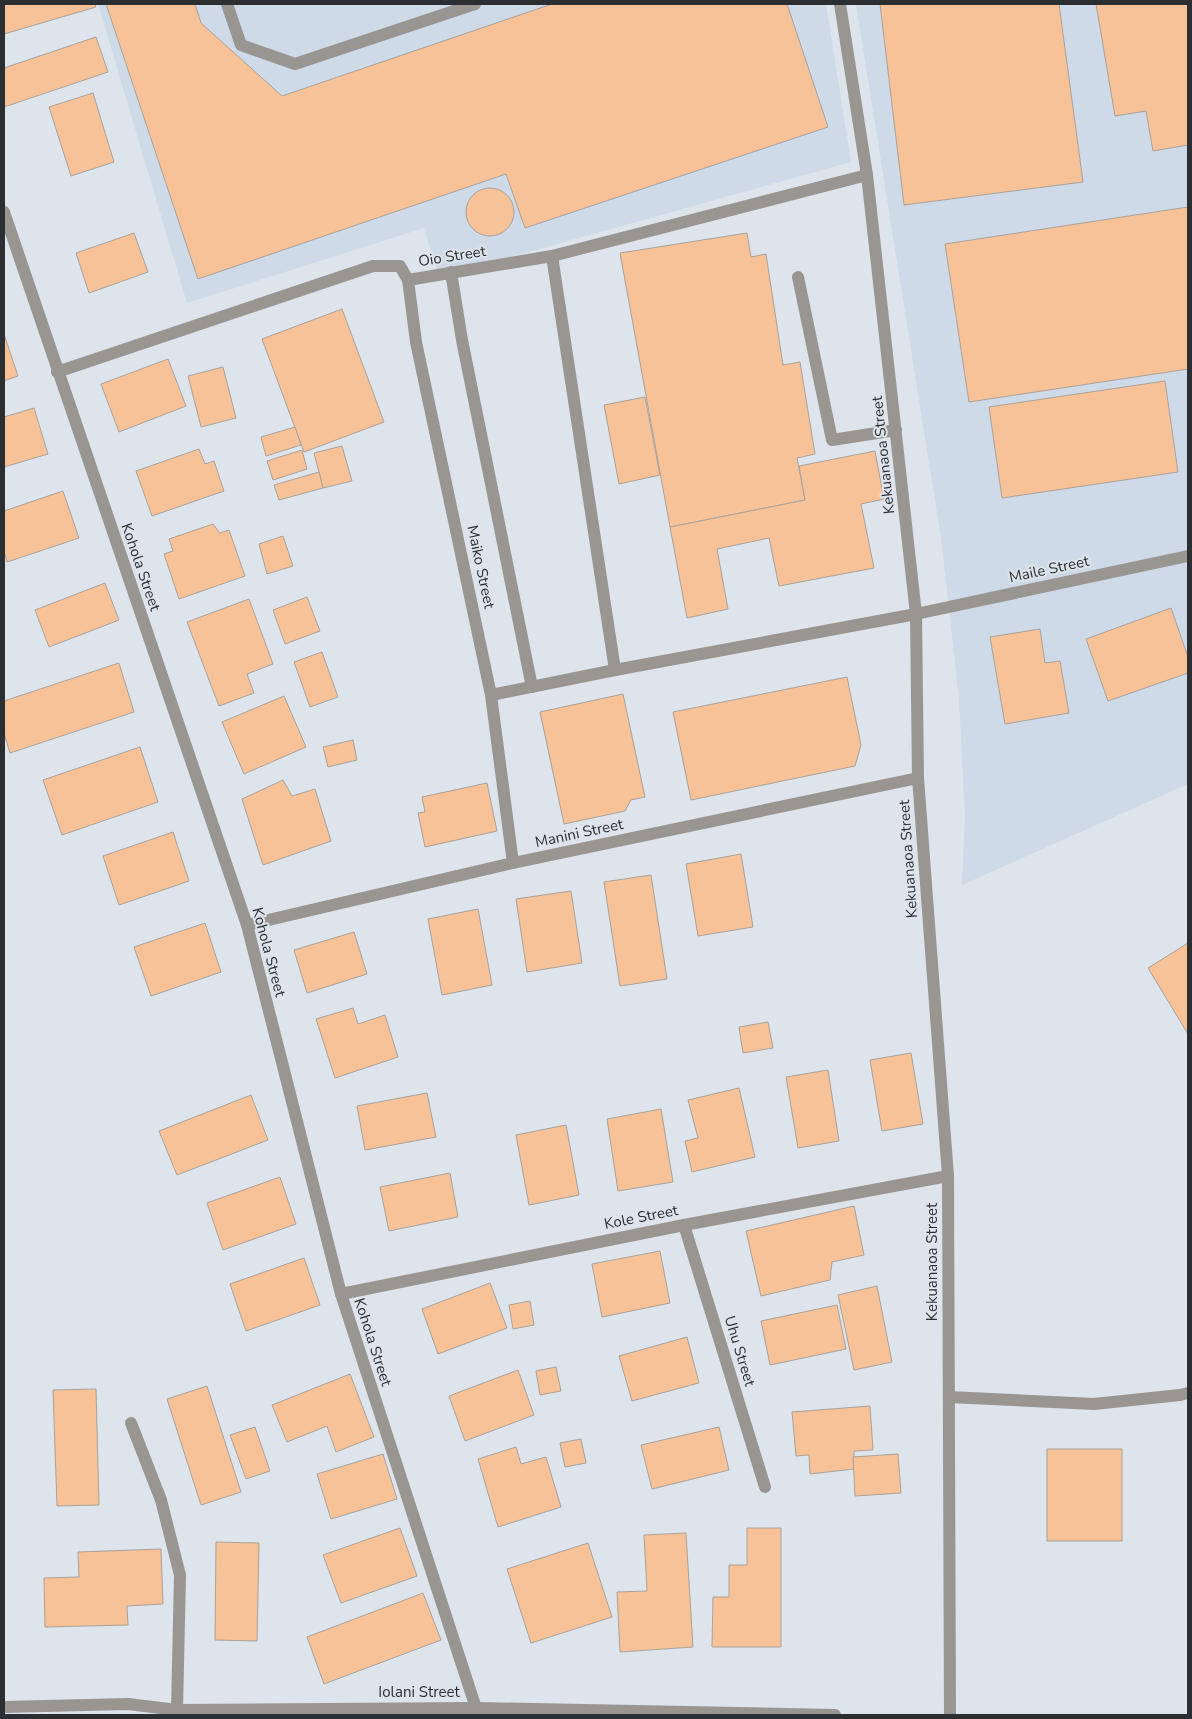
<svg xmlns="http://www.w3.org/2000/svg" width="1192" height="1719" font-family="'Nunito Sans',sans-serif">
  <rect width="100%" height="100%" fill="#dde4eb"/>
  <g fill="#cedae7">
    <polygon points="98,4 826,4 851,162 439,277 424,228 187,303"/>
    <polygon points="856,4 1188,4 1188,784 962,885 965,818 959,698 941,538"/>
  </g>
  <g fill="#f7c298" stroke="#aaa29b">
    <polygon points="4,4 95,4 96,7 4,34"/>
    <polygon points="106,4 195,4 201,23 282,96 552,4 787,4 828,127 525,228 506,174 198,279"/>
    <polygon points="880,4 1059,4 1083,182 904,205"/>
    <polygon points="1096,4 1188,4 1188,145 1153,151 1146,111 1115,116"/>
    <polygon points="96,37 108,72 4,107 4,68"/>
    <polygon points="93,93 114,162 71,176 49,107"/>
    <circle cx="490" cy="212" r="24"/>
    <polygon points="1188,207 1188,369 969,402 945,244"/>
    <polygon points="134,233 148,272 89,293 76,253"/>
    <polygon points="747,233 751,257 766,254 783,365 800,362 815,454 797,458 805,500 670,527 620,253"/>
    <polygon points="342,309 384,422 304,452 262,339"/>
    <polygon points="4,334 18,376 4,381"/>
    <polygon points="168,359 186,406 119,432 101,384"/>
    <polygon points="223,367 236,418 201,427 188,376"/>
    <polygon points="1165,381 1178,472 1002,498 989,407"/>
    <polygon points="645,397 660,475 619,484 604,405"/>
    <polygon points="34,408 48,454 4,467 4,417"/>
    <polygon points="295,427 301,445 266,456 261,437"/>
    <polygon points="342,446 352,481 323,488 314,453"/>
    <polygon points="199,449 205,464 214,461 224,491 152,516 136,471"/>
    <polygon points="302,450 307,469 273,480 267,461"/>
    <polygon points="875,451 884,499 861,504 874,568 779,586 769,538 717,549 728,609 687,618 670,527 805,500 799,466"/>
    <polygon points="319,472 323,488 279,500 274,485"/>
    <polygon points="63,491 79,538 7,562 4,551 4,511"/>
    <polygon points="213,524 220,533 229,530 245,576 179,599 164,554 173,551 169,539"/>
    <polygon points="283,536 293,566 267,574 259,544"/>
    <polygon points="105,583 119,620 49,647 35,610"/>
    <polygon points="307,597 320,631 285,644 273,610"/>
    <polygon points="249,599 273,664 247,674 254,693 219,706 187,622"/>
    <polygon points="1171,608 1188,657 1188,673 1108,701 1086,639"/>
    <polygon points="1040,629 1045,663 1060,661 1069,713 1005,724 990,637"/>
    <polygon points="322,652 338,697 310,707 294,662"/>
    <polygon points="119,663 134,712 10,753 4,733 4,701"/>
    <polygon points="847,677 861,745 855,766 691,800 673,712"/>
    <polygon points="623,694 645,797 631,800 625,811 564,824 540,712"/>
    <polygon points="284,696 306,747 244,774 222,722"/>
    <polygon points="353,740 357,760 328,767 323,747"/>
    <polygon points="140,747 158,802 62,835 43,780"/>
    <polygon points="283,780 292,796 315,789 331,841 263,865 242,799"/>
    <polygon points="487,783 497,831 425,847 418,813 425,812 422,797"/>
    <polygon points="173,832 189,881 119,905 103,856"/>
    <polygon points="741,854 753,927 698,936 686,864"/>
    <polygon points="651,875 667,979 620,986 604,882"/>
    <polygon points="571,891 582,963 527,972 516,899"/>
    <polygon points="478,909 492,985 442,995 428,919"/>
    <polygon points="205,923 221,972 151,996 134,947"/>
    <polygon points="354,932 367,974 307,993 294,950"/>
    <polygon points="1188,943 1188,1034 1148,968"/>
    <polygon points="353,1008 358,1024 385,1015 398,1057 335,1078 316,1019"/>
    <polygon points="768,1022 773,1048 743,1053 739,1027"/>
    <polygon points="911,1053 923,1124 882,1131 870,1060"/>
    <polygon points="828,1070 839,1141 798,1148 786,1077"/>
    <polygon points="739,1088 755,1157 692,1172 685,1141 698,1138 688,1100"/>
    <polygon points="427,1093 436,1137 365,1150 357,1106"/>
    <polygon points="251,1095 268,1140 177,1175 159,1131"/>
    <polygon points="661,1109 673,1182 618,1191 607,1119"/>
    <polygon points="566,1125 579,1195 529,1205 516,1135"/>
    <polygon points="450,1173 458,1217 389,1231 380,1187"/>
    <polygon points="280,1177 296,1224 223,1250 207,1203"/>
    <polygon points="854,1206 864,1255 832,1262 830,1280 761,1296 746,1231"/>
    <polygon points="660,1251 670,1303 602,1317 592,1264"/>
    <polygon points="304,1258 320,1305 246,1331 230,1284"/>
    <polygon points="490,1283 507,1328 438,1354 422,1309"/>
    <polygon points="877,1286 892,1362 854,1370 838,1295"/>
    <polygon points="530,1301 534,1325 513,1329 509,1305"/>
    <polygon points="837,1305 846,1349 770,1365 761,1321"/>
    <polygon points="687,1337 699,1383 632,1401 619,1356"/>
    <polygon points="556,1367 561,1391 540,1395 536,1371"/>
    <polygon points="518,1370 534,1415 465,1441 449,1396"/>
    <polygon points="350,1374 374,1437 336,1452 327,1426 287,1442 272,1405"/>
    <polygon points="207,1386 241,1492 201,1505 167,1399"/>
    <polygon points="96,1389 99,1505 57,1506 53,1390"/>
    <polygon points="870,1406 873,1450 854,1451 854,1469 810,1474 809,1455 796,1456 792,1412"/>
    <polygon points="255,1427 270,1471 246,1479 230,1435"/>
    <polygon points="719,1427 729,1470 652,1489 641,1445"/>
    <polygon points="581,1439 586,1463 565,1467 560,1443"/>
    <polygon points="516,1447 521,1464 546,1457 561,1507 498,1527 478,1459"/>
    <rect x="1047" y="1449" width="75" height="92"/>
    <polygon points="383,1454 397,1499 331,1519 317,1474"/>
    <polygon points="898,1454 901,1493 855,1496 853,1457"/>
    <polygon points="400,1528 417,1576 341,1603 323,1555"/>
    <polygon points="747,1528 781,1528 781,1647 712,1647 713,1597 729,1597 729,1565 747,1565"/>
    <polygon points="686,1533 693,1647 620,1652 617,1592 647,1591 644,1535"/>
    <polygon points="216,1542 259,1543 257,1641 215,1640"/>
    <polygon points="588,1543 612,1617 531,1643 507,1569"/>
    <polygon points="161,1549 163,1604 127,1606 128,1625 45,1627 44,1578 79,1577 78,1552"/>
    <polygon points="423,1593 441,1640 324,1684 307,1637"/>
  </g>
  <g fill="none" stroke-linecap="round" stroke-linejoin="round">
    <g stroke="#999692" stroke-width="12">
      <polyline points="227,4 241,45 295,64 475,4"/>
      <polyline points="840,4 867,175 916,614 918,778 948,1176 950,1715"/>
      <polyline points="4,212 247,925 341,1294 476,1708"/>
      <polyline points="552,256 615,670"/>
      <polyline points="451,272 462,340 532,687"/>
      <polyline points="798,277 832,440 896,430"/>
      <polyline points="408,280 416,342 491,695 513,863"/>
      <polyline points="57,372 373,266 400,266 408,280 552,256 867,175"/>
      <polyline points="491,695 615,670 916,614 1188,556"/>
      <polyline points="247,925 513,863 918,778"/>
      <polyline points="684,1225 765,1487"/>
      <polyline points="341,1294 684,1225 948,1176"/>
      <polyline points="949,1397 1094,1404 1180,1395 1188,1393"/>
      <polyline points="131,1423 161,1500 180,1575 177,1710"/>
      <polyline points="4,1707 128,1704 177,1710 476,1708 835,1715"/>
    </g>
  </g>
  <g text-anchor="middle" stroke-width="4" stroke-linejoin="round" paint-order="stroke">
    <g font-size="15" fill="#2c2f32" stroke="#dde4eb">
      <text transform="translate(452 256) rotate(-9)" y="5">Oio Street</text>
      <text transform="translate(883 455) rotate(-96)" y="5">Kekuanaoa Street</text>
      <text transform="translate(141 567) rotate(71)" y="5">Kohola Street</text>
      <text transform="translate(481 567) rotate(78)" y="5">Maiko Street</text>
      <text transform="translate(1049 569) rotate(-12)" y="5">Maile Street</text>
      <text transform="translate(579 833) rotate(-12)" y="5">Manini Street</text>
      <text transform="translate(908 859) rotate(-94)" y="5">Kekuanaoa Street</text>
      <text transform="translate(269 952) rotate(75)" y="5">Kohola Street</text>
      <text transform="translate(641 1217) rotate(-11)" y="5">Kole Street</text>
      <text transform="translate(932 1262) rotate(-90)" y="5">Kekuanaoa Street</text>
      <text transform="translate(373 1342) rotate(72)" y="5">Kohola Street</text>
      <text transform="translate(740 1351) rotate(73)" y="5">Uhu Street</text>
      <text x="419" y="1697">Iolani Street</text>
    </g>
  </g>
  <rect width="1192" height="1719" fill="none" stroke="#2c2f32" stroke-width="10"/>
</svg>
